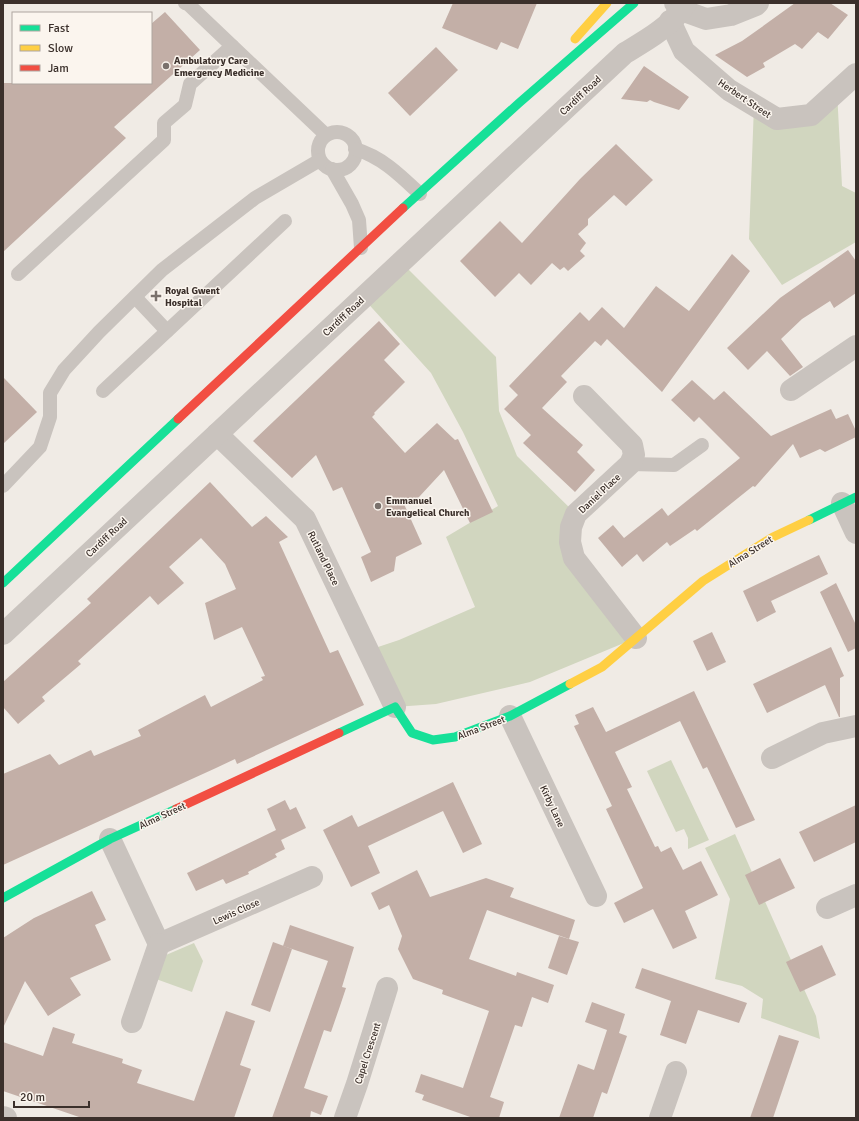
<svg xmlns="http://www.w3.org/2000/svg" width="859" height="1121" font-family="Signika,sans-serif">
  <rect width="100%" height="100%" fill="#f0ebe5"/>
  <g fill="#d1d6bf">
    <polygon points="837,91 842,186 856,193 856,242 782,285 749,239 754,105 777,119"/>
    <polygon points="401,262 496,357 499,411 517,456 576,514 570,542 636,638 530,682 436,704 395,707 369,650 399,640 475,607 446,537 498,506 463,432 431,373 363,298"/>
    <polygon points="671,760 709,840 688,849 688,838 684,829 676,832 647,771"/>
    <polygon points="735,834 816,1016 820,1039 761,1018 763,999 742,986 715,979 730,899 705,848"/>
    <polygon points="194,943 203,961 192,992 156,979 166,955"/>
  </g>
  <g fill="#c3afa7">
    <polygon points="453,3 537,3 518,49 501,42 497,50 442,28"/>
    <polygon points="795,3 830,3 848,15 828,39 818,32 802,49 795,44 763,63 765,67 747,77 715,55 742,41 759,29"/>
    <polygon points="165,12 200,50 114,127 126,138 3,252 3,83 151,83 151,24"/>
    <polygon points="436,47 458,70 410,116 388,93"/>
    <polygon points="644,66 689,97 679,110 654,102 650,100 647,102 621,99"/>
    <polygon points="616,144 653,180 626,206 614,195 588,219 588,225 578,234 586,243 580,251 585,256 568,271 564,267 560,270 552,263 531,285 519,273 495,297 460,261 500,221 522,243 580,179"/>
    <polygon points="848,250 856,261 856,293 834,308 830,301 802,319 781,339 803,367 790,376 767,351 748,370 727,348 780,298"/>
    <polygon points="732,254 750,271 662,392 607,339 601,346 595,341 561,376 567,382 542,408 583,445 577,452 595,470 575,492 523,443 531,435 504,409 518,395 509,386 580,312 589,321 602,307 624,328 656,286 689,311"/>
    <polygon points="379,321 400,344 384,360 405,382 374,413 375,414 372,417 405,453 437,423 455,440 458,439 493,512 470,523 444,470 419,497 404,504 422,544 396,557 394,571 371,582 361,557 371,552 342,487 333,491 316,455 292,478 253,441"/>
    <polygon points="3,377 37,412 3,444"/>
    <polygon points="692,380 714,400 724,391 771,436 831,409 836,419 848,414 856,431 856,437 825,452 820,449 800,458 793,444 755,487 753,486 697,531 695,529 670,546 667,542 643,562 637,554 622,567 598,538 613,525 624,538 662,508 668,516 703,488 740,458 699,417 694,422 671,400"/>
    <polygon points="210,482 252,527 266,516 288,537 279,542 330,653 338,650 364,705 237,764 235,759 216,768 3,865 3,774 50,754 59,765 91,750 94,756 141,736 138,730 205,695 211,707 263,680 261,677 265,676 242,627 214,640 205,603 236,589 225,564 201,538 169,567 184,583 158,605 150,596 78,661 81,664 42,697 45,701 18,724 3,707 3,682 91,603 87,599"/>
    <polygon points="819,555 828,574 771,601 776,612 757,622 743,591"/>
    <polygon points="836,583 856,625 856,648 848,652 820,592"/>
    <polygon points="712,632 726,662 707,671 693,641"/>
    <polygon points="831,647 844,676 840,678 840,717 839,717 825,685 767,713 753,684"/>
    <polygon points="694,691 755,820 736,828 707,767 703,769 680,721 615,752 632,787 627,789 655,847 658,846 661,852 671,847 683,870 701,861 718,895 685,911 697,938 673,949 653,909 624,923 614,903 643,888 606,809 612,806 574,726 579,724 575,715 593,707 606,732"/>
    <polygon points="453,782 482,844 463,853 443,811 368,846 380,873 351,887 323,830 352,815 358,827"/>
    <polygon points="285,800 290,810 296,807 306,828 281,840 278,833 285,849 275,854 277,857 248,872 249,874 226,884 223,879 196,891 187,873 276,830 267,809"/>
    <polygon points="856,805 856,842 814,862 799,832"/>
    <polygon points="780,858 795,888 759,905 745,875"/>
    <polygon points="417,870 430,897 486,878 514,888 510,897 575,920 569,939 487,910 469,959 516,976 517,972 554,985 548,1003 532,997 522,1027 515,1025 490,1097 504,1102 499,1118 473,1118 422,1100 424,1095 415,1092 421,1074 463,1088 489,1011 442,994 443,990 413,979 398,949 402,936 389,905 379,910 371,893"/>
    <polygon points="92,891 106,920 95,925 111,960 70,978 81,995 48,1016 25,981 3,1028 3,938 34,918"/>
    <polygon points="290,925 354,947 342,987 346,988 340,1006 331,1032 324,1030 304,1088 328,1096 321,1115 311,1111 310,1118 272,1118 328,961 283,946"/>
    <polygon points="559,936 579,942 567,975 548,968"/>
    <polygon points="273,942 292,949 270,1012 251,1005"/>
    <polygon points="822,945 836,975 800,992 786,962"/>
    <polygon points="642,968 747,1003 739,1023 698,1010 686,1044 660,1035 671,1001 635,988"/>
    <polygon points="592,1002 625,1014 619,1033 627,1036 607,1094 602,1092 593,1118 559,1118 578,1064 594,1070 607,1030 585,1022"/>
    <polygon points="226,1011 255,1021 240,1065 251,1069 234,1118 82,1118 3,1091 3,1042 43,1056 53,1027 75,1034 72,1043 123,1059 122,1063 142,1070 137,1083 194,1101"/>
    <polygon points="779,1035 799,1041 773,1118 750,1118"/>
  </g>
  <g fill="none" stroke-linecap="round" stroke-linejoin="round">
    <g stroke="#c9c3be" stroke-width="14">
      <polyline points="185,3 188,4 326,135"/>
      <circle cx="337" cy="151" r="19"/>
      <path d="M355 149C382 157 400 175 420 194"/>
      <polyline points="332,169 352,204 359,220 361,248"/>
      <polyline points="18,274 164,140 164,123 185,105 190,84 232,46"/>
      <polyline points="135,297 167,331"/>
      <polyline points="103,391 285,221"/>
      <polyline points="630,464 674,465 702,445"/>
      <polyline points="3,486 40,447 50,417 50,393 64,370 99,332 162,270 255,198 320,160"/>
    </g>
    <g stroke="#c9c3be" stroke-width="22">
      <polyline points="675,3 681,10 706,19 731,15 756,5 758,3"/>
      <polyline points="670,21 684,51 729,90 777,119 811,115 856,74"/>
      <polyline points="791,390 856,346"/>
      <polyline points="584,396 632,445 634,455 630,464 576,514 571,527 570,542 574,558 636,638"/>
      <polyline points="217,434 305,519 395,707"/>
      <polyline points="842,503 856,533"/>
      <path d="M3 634 625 53C647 40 672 26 686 3"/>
      <polyline points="510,716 596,896"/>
      <polyline points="772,758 823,733 856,726"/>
      <polyline points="110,839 159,944 312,877"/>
      <polyline points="827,908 856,895"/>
      <polyline points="132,1022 159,944"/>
      <polyline points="3,1117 6,1118"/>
      <polyline points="345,1118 357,1084 387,988"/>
      <polyline points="660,1118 676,1072"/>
    </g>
    <g stroke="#16e098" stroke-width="9">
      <polyline points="403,208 519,103 634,3"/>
      <polyline points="809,520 856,497"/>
      <polyline points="3,583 178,419"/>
      <polyline points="339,733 395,707 412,733 433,740 455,737 510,716 570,684"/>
      <polyline points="3,898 110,839 176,809"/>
    </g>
    <g stroke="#ffcf43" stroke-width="9">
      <polyline points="575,39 607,3"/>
      <polyline points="570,684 602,667 703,581 773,537 809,520"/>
    </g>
    <g stroke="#f24e42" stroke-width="9">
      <polyline points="178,419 403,208"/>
      <polyline points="176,809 339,733"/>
    </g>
  </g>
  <g fill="#7a716c" stroke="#fbf5ee" stroke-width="1.5">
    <circle cx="166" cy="66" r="4"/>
    <path d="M154 290h4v4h4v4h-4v4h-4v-4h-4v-4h4z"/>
    <circle cx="378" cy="506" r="4"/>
  </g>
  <g text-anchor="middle" stroke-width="3" stroke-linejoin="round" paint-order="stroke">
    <g font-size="10" font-weight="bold" fill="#3b302b" stroke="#fbf5ee" text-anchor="start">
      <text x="174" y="64">Ambulatory Care<tspan x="174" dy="12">Emergency Medicine</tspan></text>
      <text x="165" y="294">Royal Gwent<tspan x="165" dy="12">Hospital</tspan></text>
      <text x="386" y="504">Emmanuel<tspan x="386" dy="12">Evangelical Church</tspan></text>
    </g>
    <g font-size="10" fill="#3b302b" stroke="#fbf5ee">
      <text transform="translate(580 95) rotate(-43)" y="4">Cardiff Road</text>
      <text transform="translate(745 98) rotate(34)" y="4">Herbert Street</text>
      <text transform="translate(343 316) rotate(-43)" y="4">Cardiff Road</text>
      <text transform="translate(599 493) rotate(-43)" y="4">Daniel Place</text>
      <text transform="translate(106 537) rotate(-43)" y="4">Cardiff Road</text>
      <text transform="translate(750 551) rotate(-32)" y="4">Alma Street</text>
      <text transform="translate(324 558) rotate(64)" y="4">Rutland Place</text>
      <text transform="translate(481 727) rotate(-21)" y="4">Alma Street</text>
      <text transform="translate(553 806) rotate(65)" y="4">Kirby Lane</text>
      <text transform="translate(162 815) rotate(-25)" y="4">Alma Street</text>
      <text transform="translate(236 911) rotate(-24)" y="4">Lewis Close</text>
      <text transform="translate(367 1053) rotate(-72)" y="4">Capel Crescent</text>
    </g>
  </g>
  <rect width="859" height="1121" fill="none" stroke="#3b302b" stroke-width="8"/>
  <rect x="12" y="12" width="140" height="72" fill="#fbf5ee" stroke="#aea6a0"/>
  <rect x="20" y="25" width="20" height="6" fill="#16e098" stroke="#aea6a0"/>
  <text x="48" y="32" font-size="12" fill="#3b302b">Fast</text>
  <rect x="20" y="45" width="20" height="6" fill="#ffcf43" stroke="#aea6a0"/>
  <text x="48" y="52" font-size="12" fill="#3b302b">Slow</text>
  <rect x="20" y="65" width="20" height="6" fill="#f24e42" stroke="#aea6a0"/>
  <text x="48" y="72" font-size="12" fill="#3b302b">Jam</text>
  <path d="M14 1101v6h75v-6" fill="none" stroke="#3b302b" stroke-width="2"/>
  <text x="20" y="1101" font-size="12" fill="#3b302b" stroke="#fbf5ee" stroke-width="3" paint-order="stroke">20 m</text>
</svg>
